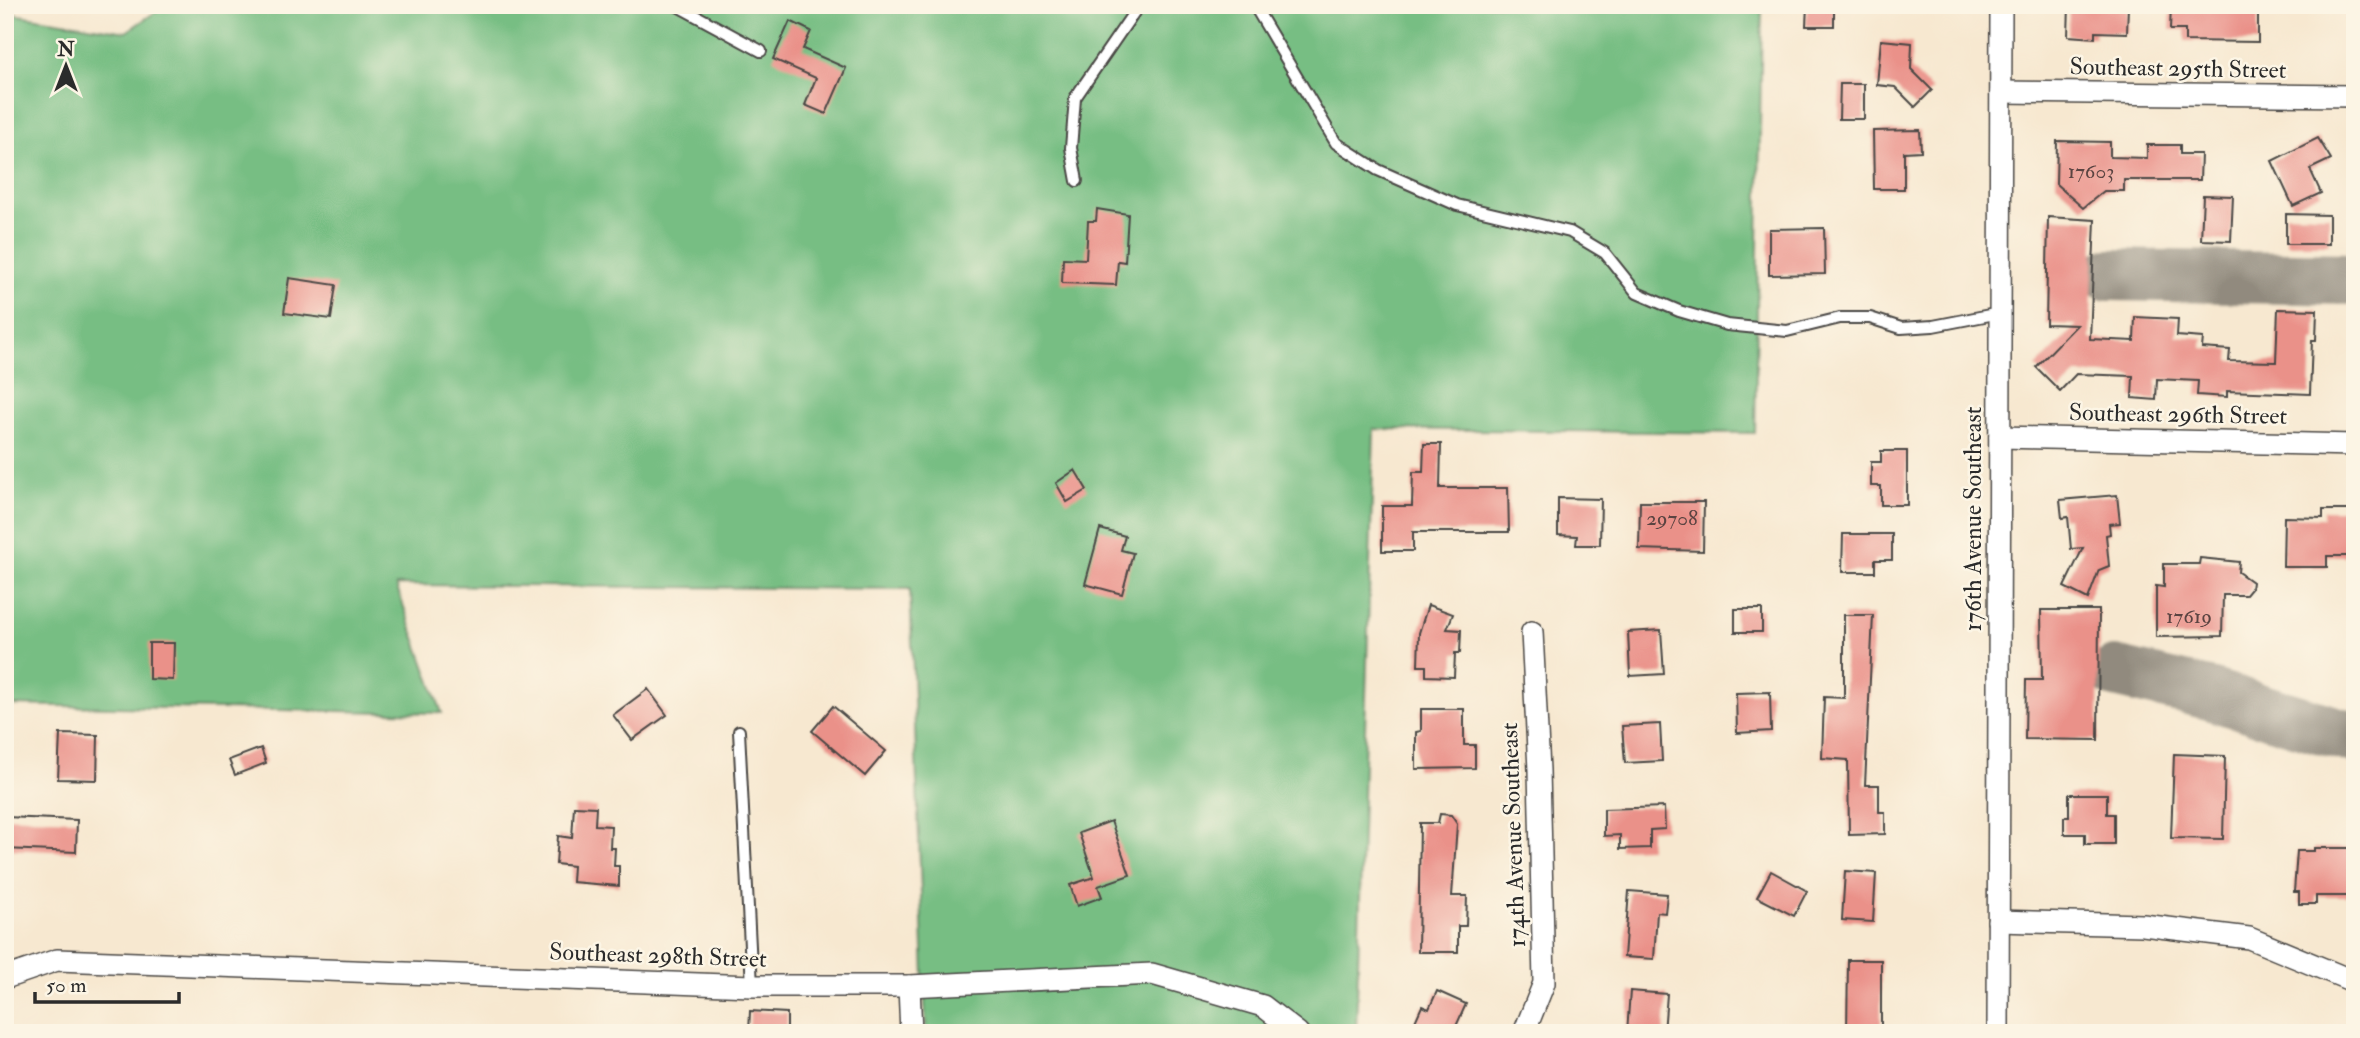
<svg xmlns="http://www.w3.org/2000/svg" width="2360" height="1038" font-family="'IM FELL Double Pica',serif">
  <rect width="100%" height="100%" fill="#fcf5e5"/>
  <filter id="ink" filterUnits="userSpaceOnUse"><feTurbulence type="fractalNoise" baseFrequency=".0143" numOctaves="2"/><feDisplacementMap in="SourceGraphic" scale="14" xChannelSelector="R" yChannelSelector="G"/><feConvolveMatrix kernelMatrix="1 2 1 2 8 2 1 2 1" color-interpolation-filters="sRGB"/></filter>
  <filter id="wash" filterUnits="userSpaceOnUse"><feTurbulence type="fractalNoise" baseFrequency=".00686" numOctaves="4" result="noise"/><feDisplacementMap in="SourceGraphic" scale="28" xChannelSelector="R" yChannelSelector="G"/><feGaussianBlur stdDeviation="1.57" result="paint"/><feColorMatrix in="noise" values="0 0 0 0 0 0 0 0 0 0 0 0 0 0 0 0 0 1.4 0 .05"/><feComposite in="paint" operator="in"/></filter>
  <g filter="url(#wash)">
    <rect width="100%" height="100%" fill="#f7e8d0"/>
    <polygon fill="#77be83" stroke="#517457" stroke-width="2" points="166,5 1762,5 1755,433 1374,429 1356,1033 926,1033 910,589 396,585 442,713 5,705 5,13 126,32"/>
    <g fill="none" stroke-linecap="round" stroke-linejoin="round">
      <g stroke="#918a7e" stroke-width="52">
        <polyline points="2108,275 2355,279"/>
        <polyline points="2115,672 2209,694 2355,738"/>
      </g>
    </g>
    <g id="blocks">
      <g fill="#ea9189">
        <polygon points="1807,5 1834,5 1834,26 1806,26"/>
        <polygon points="2069,5 2128,6 2127,33 2095,32 2095,38 2068,36"/>
        <polygon points="2171,5 2258,5 2258,42 2185,41 2185,30 2170,30"/>
        <polygon points="790,21 811,31 803,49 846,68 826,114 805,105 816,78 773,59"/>
        <polygon points="1881,40 1912,43 1911,69 1932,90 1915,107 1895,87 1877,85"/>
        <polygon points="1840,84 1864,84 1864,119 1839,119"/>
        <polygon points="1920,130 1921,151 1904,152 1904,189 1874,189 1873,131"/>
        <polygon points="2318,138 2331,159 2310,169 2321,193 2293,206 2272,161"/>
        <polygon points="2057,141 2110,142 2110,157 2147,158 2147,145 2180,145 2180,154 2201,154 2200,180 2124,180 2124,191 2104,191 2083,208 2056,184"/>
        <polygon points="2203,195 2233,196 2231,241 2201,240"/>
        <polygon points="1097,209 1128,214 1125,262 1118,261 1116,285 1062,283 1063,258 1086,259 1088,221 1096,221"/>
        <polygon points="2286,214 2329,215 2329,244 2286,244"/>
        <polygon points="2048,217 2095,220 2090,339 2134,341 2135,317 2178,319 2177,336 2203,338 2202,348 2230,350 2229,361 2276,362 2278,309 2317,310 2316,340 2312,340 2310,394 2227,391 2227,397 2197,395 2198,381 2157,379 2156,400 2132,398 2133,376 2076,374 2060,391 2036,367 2077,325 2046,324"/>
        <polygon points="1824,228 1825,274 1769,275 1769,229"/>
        <polygon points="289,278 336,285 331,319 284,313"/>
        <polygon points="1424,444 1441,444 1440,488 1508,488 1509,532 1413,532 1413,551 1382,551 1382,506 1412,506 1413,472 1423,472"/>
        <polygon points="1881,451 1907,451 1907,505 1881,505 1881,486 1871,486 1871,462 1881,462"/>
        <polygon points="1075,470 1087,490 1067,502 1056,483"/>
        <polygon points="2117,495 2120,523 2109,524 2110,534 2106,535 2109,566 2099,570 2088,599 2064,587 2083,548 2071,549 2068,517 2062,518 2060,500"/>
        <polygon points="1558,498 1601,499 1600,545 1576,545 1577,536 1558,535"/>
        <polygon points="1640,502 1704,502 1703,551 1639,549"/>
        <polygon points="2323,510 2355,510 2353,556 2327,556 2327,567 2283,567 2284,517 2323,518"/>
        <polygon points="1100,529 1125,536 1121,550 1133,553 1122,594 1085,584"/>
        <polygon points="1843,534 1892,534 1892,560 1875,560 1875,572 1842,572"/>
        <polygon points="2200,558 2239,562 2238,572 2252,582 2251,589 2246,595 2223,595 2222,636 2156,637 2156,586 2164,587 2164,564 2199,564"/>
        <polygon points="1428,605 1453,614 1447,629 1461,630 1460,653 1455,653 1454,677 1426,676 1426,666 1418,666 1419,633"/>
        <rect x="1735" y="609" width="27" height="23"/>
        <polygon points="2041,610 2099,610 2098,740 2025,739 2026,680 2042,680"/>
        <polygon points="1844,615 1873,615 1865,785 1879,785 1879,812 1885,812 1885,834 1849,835 1848,760 1822,758 1824,697 1844,698"/>
        <polygon points="1661,630 1664,674 1630,676 1628,632"/>
        <polygon points="149,643 174,643 173,680 149,679"/>
        <polygon points="648,689 667,715 632,740 613,715"/>
        <polygon points="1770,692 1771,731 1737,733 1736,693"/>
        <polygon points="833,706 886,751 865,776 812,731"/>
        <polygon points="1421,709 1464,709 1464,745 1475,745 1475,768 1416,769 1416,732 1421,731"/>
        <polygon points="1660,724 1662,761 1625,763 1622,726"/>
        <polygon points="60,734 98,735 97,780 58,779"/>
        <polygon points="261,748 266,763 235,775 229,760"/>
        <polygon points="2174,754 2225,756 2223,839 2171,838"/>
        <polygon points="2069,794 2107,794 2107,814 2114,814 2114,844 2085,844 2085,834 2064,834 2064,817 2069,817"/>
        <polygon points="574,806 596,807 595,825 611,826 610,848 615,848 614,866 619,866 619,886 572,882 573,866 556,864 558,836 572,838"/>
        <polygon points="1664,807 1665,829 1650,830 1650,848 1620,849 1620,835 1604,836 1604,809"/>
        <polygon points="1440,814 1451,815 1457,824 1452,896 1467,896 1466,926 1458,926 1458,952 1418,952 1420,823 1438,823"/>
        <polygon points="5,817 77,820 76,852 5,849"/>
        <polygon points="1111,821 1130,875 1098,886 1102,897 1077,906 1070,885 1094,877 1079,833"/>
        <polygon points="2314,848 2355,848 2355,896 2316,896 2316,904 2299,904 2299,892 2294,892 2297,851 2314,851"/>
        <polygon points="1771,871 1807,891 1794,916 1757,897"/>
        <polygon points="1845,871 1876,873 1873,922 1842,920"/>
        <polygon points="1629,891 1667,894 1665,913 1657,912 1654,959 1624,957"/>
        <polygon points="1848,960 1881,960 1881,1033 1847,1033"/>
        <polygon points="1437,991 1466,1004 1453,1033 1410,1033 1422,1006 1429,1009"/>
        <polygon points="1630,991 1667,994 1664,1033 1627,1033"/>
        <polygon points="750,1011 787,1013 787,1033 749,1033"/>
      </g>
    </g>
  </g>
  <g filter="url(#ink)">
    <use href="#blocks" fill-opacity="0" stroke="#4a4744" stroke-width="2"/>
    <g fill="none" stroke-linecap="round" stroke-linejoin="round">
      <defs>
        <g id="service">
          <polyline points="676,5 761,51"/>
          <polyline points="1254,5 1336,143 1378,170 1457,205 1570,232 1605,253 1637,293 1679,311 1727,325 1787,331 1840,318 1870,318 1901,328 1933,326 2000,313"/>
          <polyline points="1077,181 1071,148 1075,98 1139,5"/>
          <polyline points="739,731 752,986"/>
        </g>
        <g id="minor">
          <polyline points="2001,92 2355,96"/>
          <polyline points="2000,437 2355,445"/>
          <polyline points="1998,921 2143,925 2249,938 2355,982"/>
          <polyline points="5,978 57,960 752,986 909,986 1152,974 1263,1006 1298,1033"/>
          <polyline points="909,986 911,1033"/>
          <polyline points="1524,1033 1544,983 1539,770 1532,632"/>
          <polyline points="1998,1033 2001,5"/>
        </g>
      </defs>
      <use href="#service" stroke="#4a4744" stroke-width="14"/>
      <use href="#minor" stroke="#4a4744" stroke-width="24"/>
      <use href="#service" stroke="#fff" stroke-width="10"/>
      <use href="#minor" stroke="#fff" stroke-width="21"/>
    </g>
  </g>
  <g text-anchor="middle" stroke-width="5" stroke-linejoin="round" paint-order="stroke">
    <g font-size="21" fill="#5b4442">
      <text x="2091" y="178">17603</text>
      <text x="1672" y="525">29708</text>
      <text x="2189" y="623">17619</text>
    </g>
    <g font-size="24" fill="#2b2b2b" stroke="#fcf5e5">
      <text transform="translate(2178 68) rotate(1)" y="8">Southeast 295th Street</text>
      <text transform="translate(2178 414) rotate(1)" y="8">Southeast 296th Street</text>
      <text transform="translate(1973 519) rotate(-90)" y="8">176th Avenue Southeast</text>
      <text transform="translate(1513 835) rotate(-92)" y="8">174th Avenue Southeast</text>
      <text transform="translate(658 955) rotate(2)" y="8">Southeast 298th Street</text>
    </g>
  </g>
  <rect width="2360" height="1038" fill="none" stroke="#fcf5e5" stroke-width="28"/>
  <g transform="translate(66 66)" stroke="#fcf5e5" stroke-width="5" paint-order="stroke">
  <path d="M0-5L12 26L0 18L-12 26Z" fill="#2b2b2b"/>
  <text y="-10" font-size="19" font-weight="bold" text-anchor="middle" fill="#2b2b2b">N</text>
  </g>
  <path d="M35 992v10h144v-10" fill="none" stroke="#2b2b2b" stroke-width="3.5"/>
  <text x="46" y="992" font-size="21" fill="#2b2b2b" stroke="#fcf5e5" stroke-width="5" paint-order="stroke">50 m</text>
</svg>
